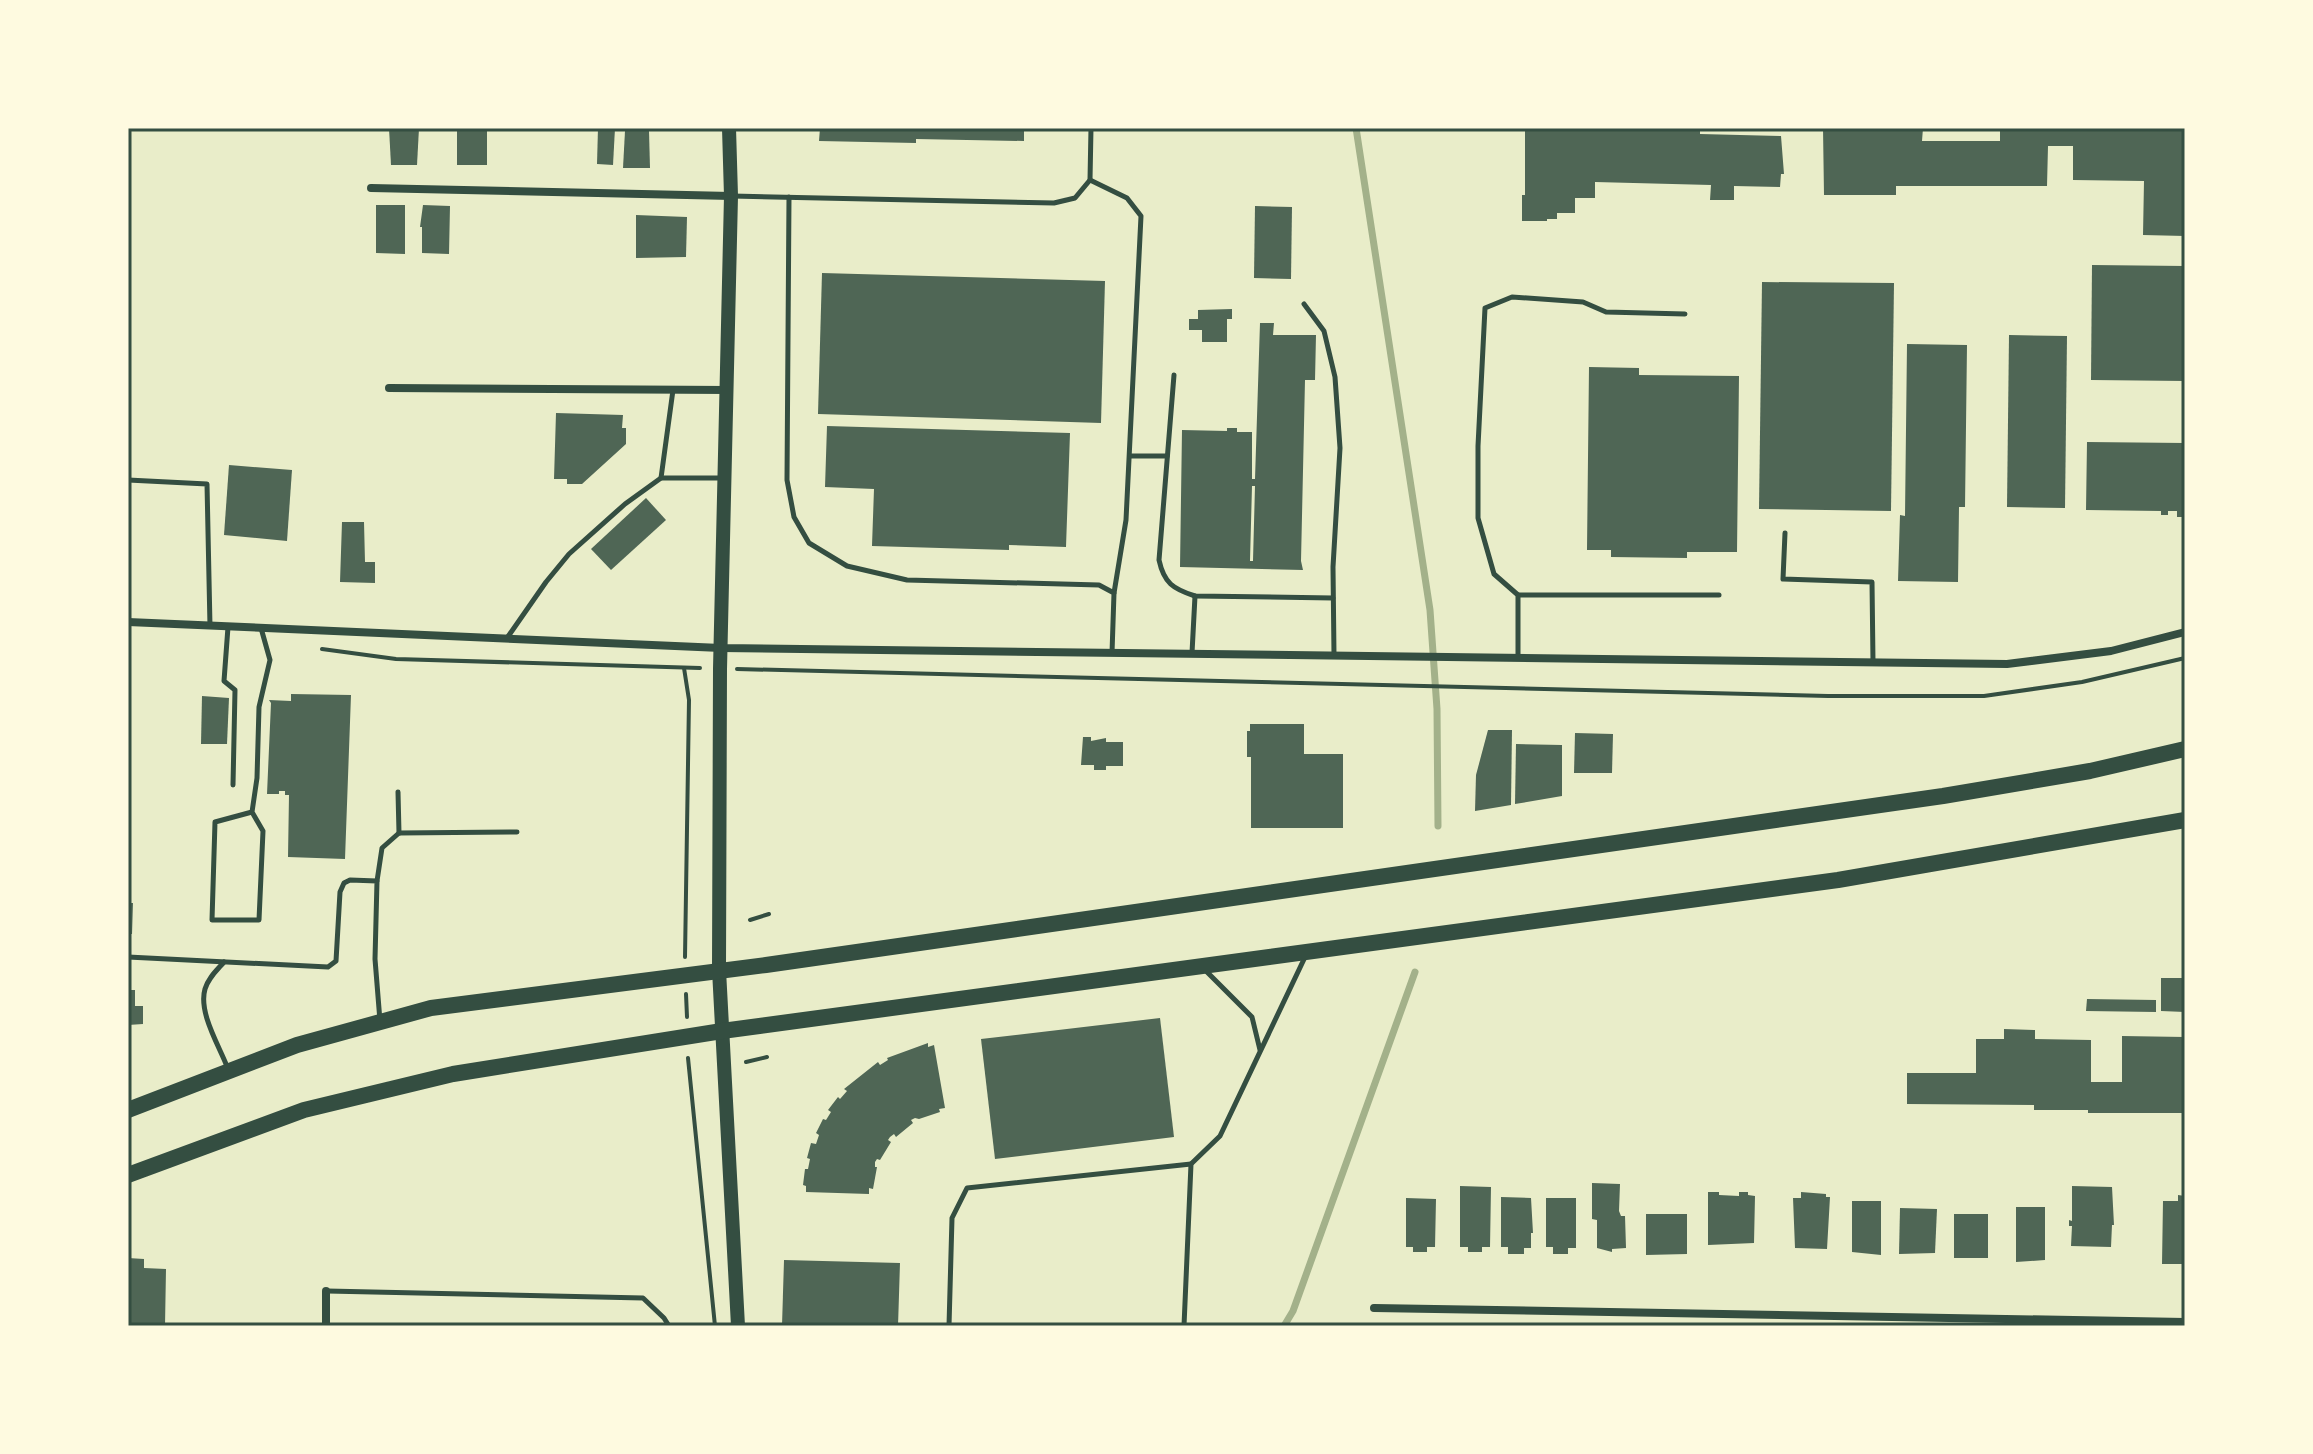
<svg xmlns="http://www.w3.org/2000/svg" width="2313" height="1454" font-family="'Source Serif 4',serif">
  <rect width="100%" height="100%" fill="#e9edc9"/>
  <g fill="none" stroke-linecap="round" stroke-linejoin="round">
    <g stroke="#a3b18a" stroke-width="7">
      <polyline points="1356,128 1430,610 1437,709 1438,826"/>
      <polyline points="1284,1326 1293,1311 1415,972"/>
    </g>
  </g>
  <g fill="#4f6655" fill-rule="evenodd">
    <polygon points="389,128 419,128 417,165 391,165"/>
    <rect x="457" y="128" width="30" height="37"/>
    <polygon points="598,128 615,128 613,165 597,164"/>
    <polygon points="820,128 1024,128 1024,141 916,139 916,143 819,141"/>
    <polygon points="1525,128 1700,128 1700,134 1781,136 1784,174 1781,174 1780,187 1734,186 1734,200 1710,200 1711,185 1595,182 1595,198 1575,198 1575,213 1557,213 1557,219 1547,219 1547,221 1522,221 1522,195 1525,195"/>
    <polygon points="1823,128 1923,128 1922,141 2000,141 2000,128 2185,128 2185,236 2143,235 2144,181 2073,180 2073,146 2048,146 2047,186 1896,186 1896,195 1824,195"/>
    <polygon points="625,131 649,131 650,168 623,168"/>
    <polygon points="376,205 405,205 405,254 376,253"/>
    <polygon points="423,205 450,206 449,254 422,253 422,227 420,227"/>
    <polygon points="1255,206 1292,207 1291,279 1254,278"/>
    <polygon points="636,215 687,217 686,257 636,258"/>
    <polygon points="2092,265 2185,266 2185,381 2091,380"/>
    <polygon points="822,273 1105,281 1101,423 818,414"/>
    <polygon points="1762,282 1894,283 1891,511 1759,509"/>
    <polygon points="1232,309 1232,319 1227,319 1227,342 1202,342 1202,330 1189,330 1189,319 1198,319 1198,310"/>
    <path d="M1260 323H1274L1273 335H1316L1315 380H1305L1301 561 1303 570 1180 567 1182 430 1227 431V428H1237V432H1252V479H1255ZM1252 486H1255L1253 561H1250Z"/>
    <polygon points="2009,335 2067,336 2065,508 2007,507"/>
    <polygon points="1907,344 1967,345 1965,507 1959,507 1958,582 1898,581 1900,515 1905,516"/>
    <polygon points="1589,367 1639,368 1639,375 1739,376 1737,552 1687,552 1687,558 1611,557 1611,550 1587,550"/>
    <polygon points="556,413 623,415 622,428 626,428 626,444 582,484 567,484 567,479 554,479"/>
    <polygon points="827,426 1070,433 1066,547 1009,545 1009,550 872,546 874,489 825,487"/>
    <polygon points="2087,442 2185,443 2185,517 2177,517 2177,511 2168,511 2168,515 2161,515 2161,511 2086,510"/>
    <polygon points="229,465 292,470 287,541 224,535"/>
    <polygon points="646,498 666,520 611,570 591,549"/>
    <polygon points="342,522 364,522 365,562 375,562 375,583 340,582"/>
    <polygon points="291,694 351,695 345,859 288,857 289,795 285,795 285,791 279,791 279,794 267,794 271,703 269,700 291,701"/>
    <polygon points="202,696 229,698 227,744 201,744"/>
    <polygon points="1250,724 1304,724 1304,754 1343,754 1343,828 1251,828 1251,757 1247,757 1247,731 1250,731"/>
    <polygon points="1488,730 1512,730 1511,805 1475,811 1476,775"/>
    <polygon points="1575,733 1613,734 1612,773 1574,773"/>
    <polygon points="1083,737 1091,737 1091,741 1106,738 1106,742 1123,742 1123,766 1106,766 1106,770 1094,770 1094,765 1081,765"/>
    <polygon points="1516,744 1562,745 1562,796 1515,804"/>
    <polygon points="128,903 133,903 132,934 128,934"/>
    <polygon points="2161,978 2185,978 2185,1012 2161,1011"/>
    <polygon points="128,990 135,990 135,1006 143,1006 143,1024 128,1025"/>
    <polygon points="2087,999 2156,1000 2156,1012 2086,1011"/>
    <polygon points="1160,1018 1174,1137 995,1159 981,1039"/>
    <polygon points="2004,1029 2035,1030 2035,1039 2091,1040 2091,1082 2122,1082 2122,1036 2185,1037 2185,1113 2088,1113 2088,1110 2034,1110 2034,1105 1907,1104 1907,1073 1976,1073 1976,1039 2004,1039"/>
    <polygon points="928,1043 928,1047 934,1045 945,1108 939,1109 940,1112 919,1119 915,1118 911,1120 913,1123 896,1137 894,1134 890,1137 888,1140 891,1142 880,1160 877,1159 875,1162 875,1167 877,1167 873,1189 869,1188 869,1194 806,1192 806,1186 803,1185 805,1169 808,1169 810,1159 807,1158 811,1143 816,1144 819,1135 816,1133 823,1119 826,1120 831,1112 828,1110 838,1097 840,1099 847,1091 844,1089 878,1062 880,1065 888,1060 887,1058"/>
    <polygon points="1592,1183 1620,1184 1619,1211 1621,1216 1625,1216 1626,1248 1612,1249 1612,1252 1597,1248 1597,1220 1592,1219"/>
    <polygon points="1460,1186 1491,1187 1490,1247 1482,1247 1482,1252 1468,1252 1468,1247 1460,1247"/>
    <polygon points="2072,1186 2112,1187 2114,1225 2112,1225 2111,1247 2071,1246 2072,1226 2069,1226 2069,1220 2072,1221"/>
    <polygon points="1708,1192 1719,1192 1719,1195 1739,1196 1739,1192 1748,1192 1748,1195 1755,1196 1754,1243 1708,1245"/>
    <polygon points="1801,1192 1826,1194 1826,1197 1830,1197 1827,1249 1795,1248 1793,1198 1801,1198"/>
    <polygon points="2178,1195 2185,1196 2185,1264 2162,1264 2163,1201 2178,1201"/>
    <polygon points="1501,1197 1531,1198 1533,1233 1531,1233 1531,1248 1524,1248 1524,1254 1508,1254 1508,1247 1501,1247"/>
    <polygon points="1406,1198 1436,1199 1435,1247 1427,1247 1427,1252 1413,1252 1413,1247 1406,1247"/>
    <polygon points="1546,1198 1576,1198 1576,1248 1568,1248 1568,1254 1553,1254 1553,1247 1546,1247"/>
    <polygon points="1852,1201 1881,1201 1881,1255 1852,1252"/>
    <polygon points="2016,1207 2045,1207 2045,1260 2016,1262"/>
    <polygon points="1900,1208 1937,1209 1935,1253 1899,1254"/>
    <polygon points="1646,1214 1687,1214 1687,1254 1646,1255"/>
    <rect x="1954" y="1214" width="34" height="44"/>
    <polygon points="128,1258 144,1259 144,1268 166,1269 165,1326 128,1326"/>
    <polygon points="784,1260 900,1263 898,1326 782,1326"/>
  </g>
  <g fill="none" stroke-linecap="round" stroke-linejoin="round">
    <g stroke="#344e41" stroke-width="4">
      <polyline points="322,649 396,659 700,668"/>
      <polyline points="684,668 689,700 685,957"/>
      <polyline points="737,669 1828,696 1984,696 2082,682 2185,658"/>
      <polyline points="750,920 769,914"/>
      <polyline points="686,994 687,1017"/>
      <polyline points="688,1058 715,1326"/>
      <polyline points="746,1062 767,1057"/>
    </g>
    <g stroke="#344e41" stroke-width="5">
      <polyline points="1090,180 1127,198 1141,216 1126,520 1114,593"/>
      <polyline points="732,196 1054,203 1075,198 1090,180 1091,128"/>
      <polyline points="789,197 787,480 794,517 809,543 847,566 907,580 1099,585 1114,593 1112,653"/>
      <polyline points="1304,304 1324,331 1335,377 1340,448 1333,567 1334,655"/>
      <path d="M1174 375 1159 560C1164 583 1173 589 1195 596L1333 598"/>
      <polyline points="1130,456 1167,456"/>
      <polyline points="661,478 673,390"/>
      <polyline points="128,480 207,484 210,626"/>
      <polyline points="1785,533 1783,579 1872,582 1873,662"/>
      <polyline points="1518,595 1719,595"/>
      <polyline points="228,627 224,681 235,690 233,785"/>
      <polyline points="507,638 546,582 569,554 625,504 661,478 724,478"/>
      <polyline points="1192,653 1195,596"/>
      <polyline points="1518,658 1518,595 1494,574 1478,518 1478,446 1485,308 1512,297 1583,302 1606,312 1685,314"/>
      <polyline points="398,792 399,833"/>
      <polyline points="252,812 215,822 212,920 259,920 263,831 252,812 257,778 259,707 270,660 261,628"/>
      <polyline points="377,881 382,848 399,833 517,832"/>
      <polyline points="128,957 328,967 336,961 340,892 344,883 350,880 377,881 375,959 380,1021"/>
      <path d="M224 962C217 970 208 978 205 989 198 1013 220 1047 228 1069"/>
      <polyline points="1204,969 1252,1017 1260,1050"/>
      <polyline points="327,1291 643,1298 664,1318 669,1326"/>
      <polyline points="949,1326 952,1218 967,1188 1191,1164"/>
      <polyline points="1184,1326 1191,1164 1220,1136 1306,955"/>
    </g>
    <g stroke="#344e41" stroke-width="8">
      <polyline points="371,188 731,196"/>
      <polyline points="389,388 728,390"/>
      <polyline points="128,622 721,648 2007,664 2111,651 2185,632"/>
      <polyline points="326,1291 326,1326"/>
      <polyline points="1374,1308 2185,1322"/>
    </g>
    <polyline stroke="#344e41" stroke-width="14" points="729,128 731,196 720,669 719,970 738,1326"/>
    <g stroke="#344e41" stroke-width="16">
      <polyline points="128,1110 297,1045 431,1008 766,965 1943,796 2090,771 2185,749"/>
      <polyline points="128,1175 304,1110 453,1074 722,1031 1838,880 2185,820"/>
    </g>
  </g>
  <rect width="2313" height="1454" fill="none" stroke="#fefae0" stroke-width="260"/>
  <rect x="130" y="130" width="2053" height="1194" fill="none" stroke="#344e41" stroke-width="3"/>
</svg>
